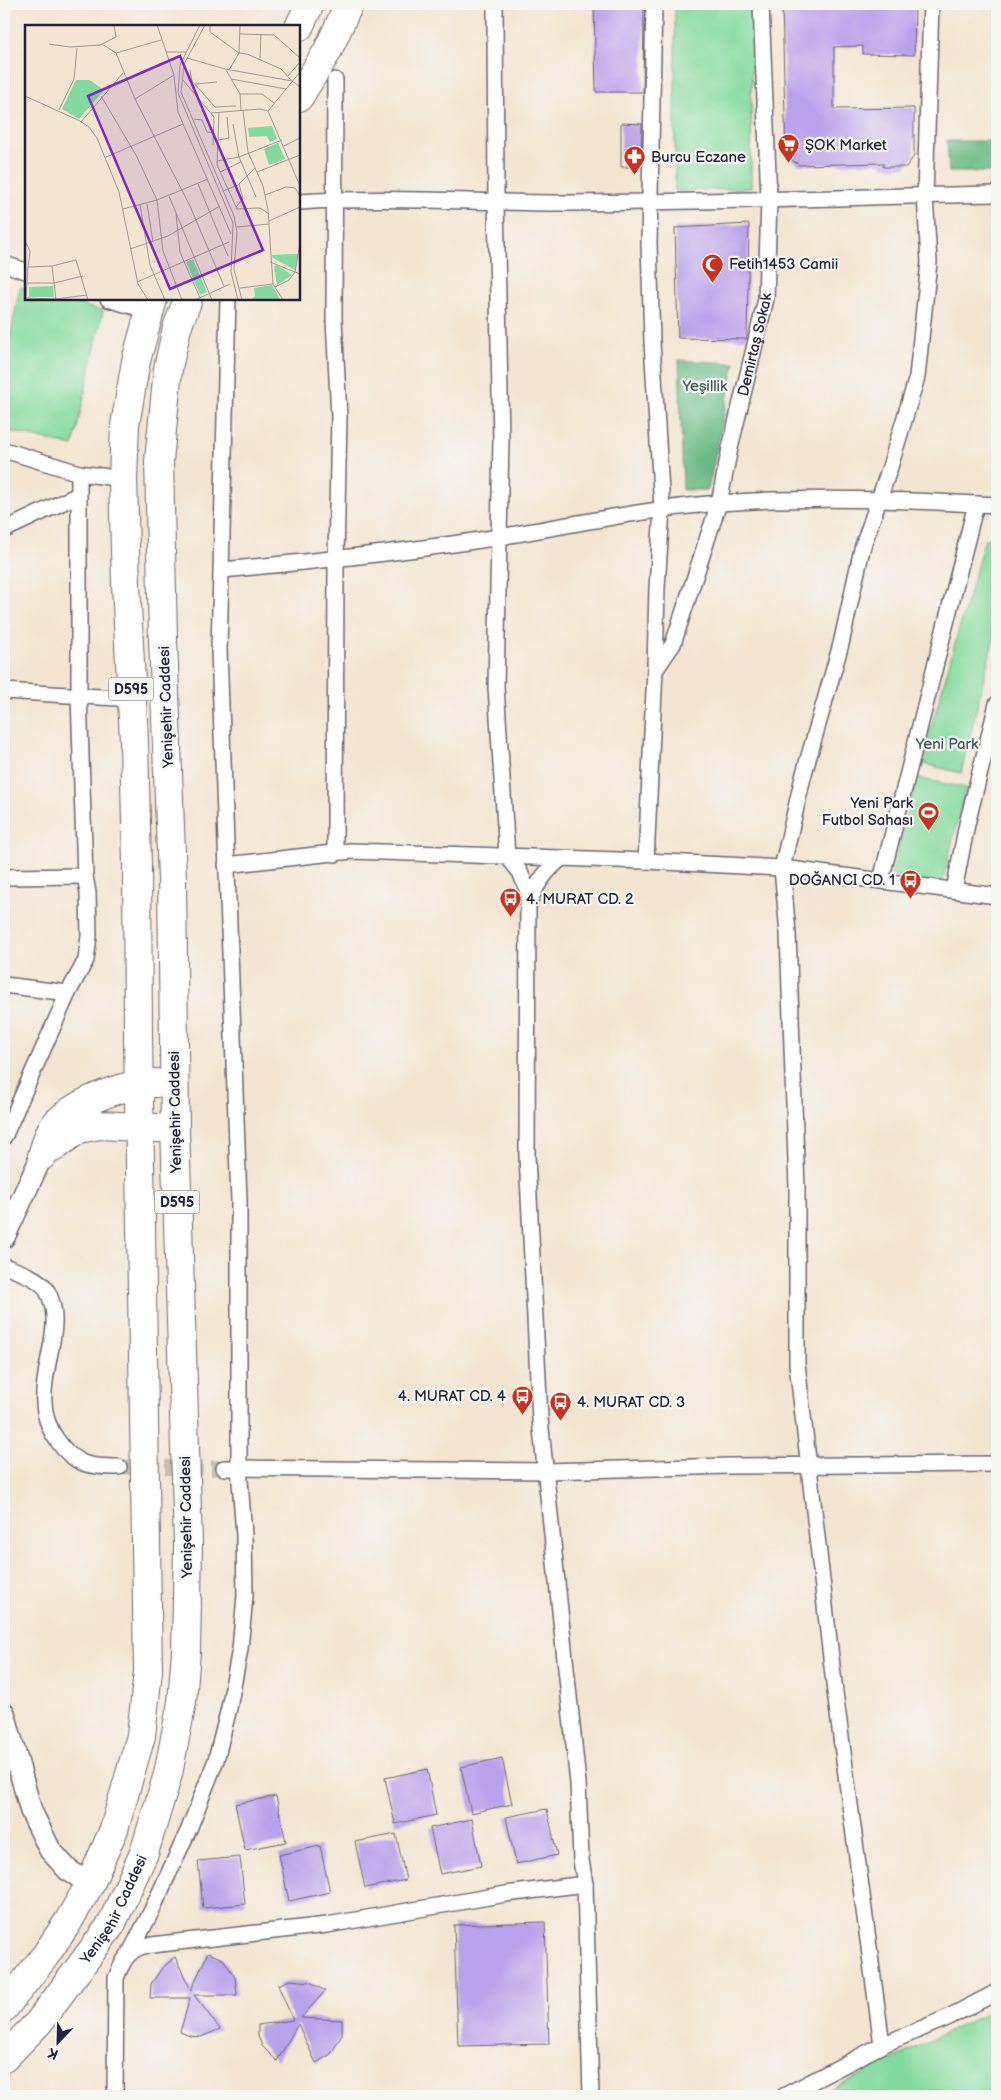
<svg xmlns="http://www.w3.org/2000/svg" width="1001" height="2100" font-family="'Balsamiq Sans',sans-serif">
  <rect width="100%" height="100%" fill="#f6f6f2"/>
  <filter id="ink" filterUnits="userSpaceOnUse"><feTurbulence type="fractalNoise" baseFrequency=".02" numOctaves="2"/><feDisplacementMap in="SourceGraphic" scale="10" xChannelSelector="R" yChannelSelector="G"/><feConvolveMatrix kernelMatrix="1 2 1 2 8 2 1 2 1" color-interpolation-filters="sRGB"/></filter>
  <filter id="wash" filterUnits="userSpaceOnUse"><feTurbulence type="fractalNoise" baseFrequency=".0096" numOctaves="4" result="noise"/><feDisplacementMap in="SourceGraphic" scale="20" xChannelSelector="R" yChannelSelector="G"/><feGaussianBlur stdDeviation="1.12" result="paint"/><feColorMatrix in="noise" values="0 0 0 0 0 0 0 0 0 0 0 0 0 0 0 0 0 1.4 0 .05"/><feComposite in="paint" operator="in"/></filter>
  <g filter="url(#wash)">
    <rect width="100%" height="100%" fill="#f4e5d2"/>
    <g fill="#84da9e" stroke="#537e6c">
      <polygon points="675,4 752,4 751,188 675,191"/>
      <polygon points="20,287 26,289 26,299 60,299 103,311 73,446 4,430 4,368"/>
      <polygon points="985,538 997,541 997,624 961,773 921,763"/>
      <polygon points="917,778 966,788 942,882 891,875"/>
      <polygon points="997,2008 997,2096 833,2096 829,2090"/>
    </g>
    <g fill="#6bba85" stroke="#466e60">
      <polygon points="947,141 997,141 997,172 949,172"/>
      <polygon points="679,360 735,363 708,490 683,490"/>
    </g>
    <g id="blocks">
      <g fill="#baa1eb">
        <polygon points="594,4 644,4 643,92 596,92"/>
        <polygon points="782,4 915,4 914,55 863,54 863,46 834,47 834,109 914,108 914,156 906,167 883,167 883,163 799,165 786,156"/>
        <polygon points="621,123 642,124 641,167 621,167"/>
        <polygon points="749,224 747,339 678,338 675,228"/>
        <polygon points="502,1758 512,1804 471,1813 461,1767"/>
        <polygon points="427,1769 436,1815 395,1824 385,1778"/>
        <polygon points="276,1796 286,1842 245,1850 235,1804"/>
        <polygon points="547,1809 557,1855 516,1864 506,1817"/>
        <polygon points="472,1819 481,1866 440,1874 430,1828"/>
        <polygon points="396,1834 406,1880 365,1888 355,1842"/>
        <polygon points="320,1846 330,1892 289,1901 279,1855"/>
        <polygon points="240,1857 245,1904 203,1908 198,1861"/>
        <polygon points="545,1922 549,2044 458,2046 454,1925"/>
        <polygon points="208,1953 223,1959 235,1977 237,1995 194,1995 220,2029 201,2037 190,2036 180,2032 190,1998 150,1998 151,1984 162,1968 175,1957 191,1990"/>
        <polygon points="290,1980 310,1982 325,1991 301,2018 342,2020 342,2035 331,2054 316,2063 298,2024 277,2061 262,2046 258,2036 258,2025 293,2020 278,1985"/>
      </g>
    </g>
  </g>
  <g filter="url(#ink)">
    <use href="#blocks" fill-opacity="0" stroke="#6c6670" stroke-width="1"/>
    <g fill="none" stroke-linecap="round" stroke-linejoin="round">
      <polyline stroke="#cabeb4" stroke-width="15" stroke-dasharray="15 8" stroke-linecap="butt" points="119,1467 224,1468"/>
      <defs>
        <g id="street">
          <polyline points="335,80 334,319 339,417 336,559 335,854"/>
          <path d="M299 202C388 196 481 203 571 203 713 202 855 197 997 194"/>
          <polyline points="4,264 26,271"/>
          <polyline points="108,299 149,311"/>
          <polyline points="4,450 79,473 123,479"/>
          <polyline points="4,530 78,495"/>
          <path d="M223 570C315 561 407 552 499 537 572 525 645 509 719 503 812 496 904 500 997 505"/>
          <path id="s1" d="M656 669 673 644 719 503 730 448 766 299 769 199 761 4"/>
          <polyline points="4,691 132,699"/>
          <polyline points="646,861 655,669 657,588 662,509 652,342 649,243 654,4"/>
          <polyline points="226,865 351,851 646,861 782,868 997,896"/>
          <polyline points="4,877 85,876"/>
          <polyline points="881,880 976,504"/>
          <polyline points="954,890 967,824 997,704"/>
          <path d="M529 903C536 884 546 870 562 858"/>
          <polyline points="4,985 68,993"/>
          <polyline points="4,1137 68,993 86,960 89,936 88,893 85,876 79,696 79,473"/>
          <path d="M4 1266C17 1271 38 1277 46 1289 73 1333 21 1390 57 1440 75 1466 90 1467 119 1467"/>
          <polyline points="224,1468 546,1471 730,1466 997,1464"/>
          <polyline points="585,1884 591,2096"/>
          <polyline points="132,1949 151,1912 189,1829 216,1760 229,1708 240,1649 245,1596 244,1535 239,1467 239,1201 219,650 228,299"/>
          <polyline points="882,2045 835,1692 797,1364 797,1189 788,933 782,868 803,777 841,644 862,549 890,467 917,377 929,262 925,196 931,4"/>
          <path d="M115 2096 116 1978C122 1963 127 1951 143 1946L327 1925 506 1894 585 1884 581 1860 578 1783 540 1419 527 1156 528 892 520 872 507 856 496 687 501 440 496 203 495 4"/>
          <polyline points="784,2096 882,2045 947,2018 997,1992"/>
        </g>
        <g id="secondary">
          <polyline points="4,1237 42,1156"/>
          <polyline points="4,1713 31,1811 50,1850 68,1870 90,1884"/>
        </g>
        <g id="highway">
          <polyline points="299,27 310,4"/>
          <polyline points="299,97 327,52 349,4"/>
          <polyline points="53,1148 79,1129 99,1125 158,1128"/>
          <path d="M42 1156C45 1148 47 1134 53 1127 72 1103 125 1083 156 1083"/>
          <polyline points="4,2008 45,1956 68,1922 90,1884 114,1829 141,1736 148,1671 138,1036 137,864 134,740 126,585 123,479 125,425 136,361 153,299"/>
          <path id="s2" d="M4 2058 39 2022 111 1925 144 1853 168 1774 182 1702 186 1651 188 1544 175 1128 172 880 163 639 159 461 168 368 177 328 188 299"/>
        </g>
      </defs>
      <use href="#street" stroke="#6c6670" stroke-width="18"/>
      <use href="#secondary" stroke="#6c6670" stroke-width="24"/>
      <use href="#highway" stroke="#6c6670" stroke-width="30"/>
      <use href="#street" stroke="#fff" stroke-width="15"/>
      <use href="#secondary" stroke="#fff" stroke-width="21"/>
      <use href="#highway" stroke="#fff" stroke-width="28"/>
    </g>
  </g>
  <defs>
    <symbol id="supermarket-pin" viewBox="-11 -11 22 30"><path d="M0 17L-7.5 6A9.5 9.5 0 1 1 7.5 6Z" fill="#c8321e" stroke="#f6f6f2"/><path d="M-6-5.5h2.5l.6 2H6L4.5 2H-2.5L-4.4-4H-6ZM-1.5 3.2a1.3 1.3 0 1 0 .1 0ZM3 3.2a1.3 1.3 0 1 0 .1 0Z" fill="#fff"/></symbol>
    <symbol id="pharmacy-pin" viewBox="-11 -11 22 30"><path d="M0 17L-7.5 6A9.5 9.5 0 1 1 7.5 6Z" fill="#c8321e" stroke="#f6f6f2"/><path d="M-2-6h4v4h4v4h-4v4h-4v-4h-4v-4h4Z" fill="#fff"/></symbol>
    <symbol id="mosque-pin" viewBox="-11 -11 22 30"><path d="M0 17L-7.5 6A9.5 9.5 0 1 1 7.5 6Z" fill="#c8321e" stroke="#f6f6f2"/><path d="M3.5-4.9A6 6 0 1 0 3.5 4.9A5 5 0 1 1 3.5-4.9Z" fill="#fff"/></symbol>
    <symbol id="stadium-pin" viewBox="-11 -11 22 30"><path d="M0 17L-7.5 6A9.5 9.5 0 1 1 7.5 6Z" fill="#c8321e" stroke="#f6f6f2"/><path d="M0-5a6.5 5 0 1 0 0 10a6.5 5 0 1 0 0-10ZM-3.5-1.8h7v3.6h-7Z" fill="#fff"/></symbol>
    <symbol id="bus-pin" viewBox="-11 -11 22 30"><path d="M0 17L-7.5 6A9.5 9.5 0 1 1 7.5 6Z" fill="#c8321e" stroke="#f6f6f2"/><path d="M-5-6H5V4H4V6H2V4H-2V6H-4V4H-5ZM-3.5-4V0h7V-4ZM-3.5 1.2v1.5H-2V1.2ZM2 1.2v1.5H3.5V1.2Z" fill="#fff"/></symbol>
  </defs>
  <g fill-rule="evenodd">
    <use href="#supermarket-pin" x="776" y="132" width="25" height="34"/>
    <use href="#pharmacy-pin" x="622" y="144" width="25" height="34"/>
    <use href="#mosque-pin" x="700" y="252" width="25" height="34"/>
    <use href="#stadium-pin" x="916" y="800" width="25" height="34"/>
    <use href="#bus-pin" x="898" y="868" width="25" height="34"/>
    <use href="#bus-pin" x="498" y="886" width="25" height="34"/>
    <use href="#bus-pin" x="510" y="1384" width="25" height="34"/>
    <use href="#bus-pin" x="548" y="1390" width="25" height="34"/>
  </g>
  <g text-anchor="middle" stroke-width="4.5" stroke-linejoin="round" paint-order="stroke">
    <g fill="#f6f6f2" stroke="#626272" stroke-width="1">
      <rect x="108.5" y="677.5" width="45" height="23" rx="4"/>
      <rect x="154.5" y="1190.5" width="45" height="23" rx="4"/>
    </g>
    <g font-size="14" font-weight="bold" fill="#22223b">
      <text x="131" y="694">D595</text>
      <text x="177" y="1207">D595</text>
    </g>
    <g font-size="15" fill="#22223b" stroke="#f6f6f2" text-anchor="start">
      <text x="805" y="150">ŞOK Market</text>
      <text x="651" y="162">Burcu Eczane</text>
      <text x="729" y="269">Fetih1453 Camii</text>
      <text x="913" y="808" text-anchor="end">Yeni Park<tspan x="913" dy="17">Futbol Sahası</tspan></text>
      <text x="895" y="885" text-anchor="end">DOĞANCI CD. 1</text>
      <text x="526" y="904">4. MURAT CD. 2</text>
      <text x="506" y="1401" text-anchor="end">4. MURAT CD. 4</text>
      <text x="577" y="1407">4. MURAT CD. 3</text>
    </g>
    <g font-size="15" fill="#22223b" stroke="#f6f6f2">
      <text dy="5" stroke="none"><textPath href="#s1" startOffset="341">Demirtaş Sokak</textPath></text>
      <text transform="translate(166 707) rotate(-92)" y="5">Yenişehir Caddesi</text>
      <text transform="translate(175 1112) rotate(-91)" y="5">Yenişehir Caddesi</text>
      <text transform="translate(186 1517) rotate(-91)" y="5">Yenişehir Caddesi</text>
      <text dy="5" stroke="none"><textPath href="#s2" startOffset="186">Yenişehir Caddesi</textPath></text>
    </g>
    <g font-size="15" fill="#3f5959" stroke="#f6f6f2">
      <text x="705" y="391">Yeşillik</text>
      <text x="947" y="749">Yeni Park</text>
    </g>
  </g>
  <g transform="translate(25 25)">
    <rect width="275" height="275" fill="#f4e5d2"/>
    <path d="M51 55H65L79 65 54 94 37 84ZM247 101 252 114 245 117 242 111 224 112 223 103ZM253 118 260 134 244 140 239 124ZM267 229H273L270 245 248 233 247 230ZM168 234 182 267 175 270 161 237ZM252 240 267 250 252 260 249 241ZM247 260 255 275H226L230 271 229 263ZM28 261 29 272H4V262Z" fill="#84da9e"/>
    <path fill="none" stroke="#a09796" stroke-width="1" d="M132 0 149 50 110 74 165 181 199 261M175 0 155 40 153 68 208 198 206 247 213 275M180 0 159 39 156 67 209 191 212 207 209 244 217 275M185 0V7L214 28M215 9 249 10 275 33M24 19 45 22 75 20 91 12 89 0M77 19 91 28 110 74M141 27H161M91 28 136 15M214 28 215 0M162 33 200 44 267 56 275 62M235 33 236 9M165 45 167 56 190 82 211 81M201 45 215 69 216 85M204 45 214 28 222 29 256 44 266 55M149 51 153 87 206 209M263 51 275 37M206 54 261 64M158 55 189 92 188 120M170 59 192 57M215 69H237L249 78M0 71 53 95 64 102 72 113 94 167 113 259 123 275M76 71 111 130 132 175 138 226 157 275M34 85 49 54 52 23M218 85 223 127 238 161 243 185 248 259 258 275M243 86 275 47M194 87 192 140 212 184M186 88 235 84 243 86 275 161M169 94 177 95 182 107 188 108M56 97 98 48M208 99 214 132 231 172M193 115 204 113 202 92M259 121 275 113M81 132 158 99M192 136 214 132 257 115M195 147 216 137M232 147 275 130M173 159 203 231M198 166 213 160 230 143M240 170 261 162 270 163 275 171M144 171 187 275M122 179 128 217M115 180 125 240 140 275M211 182 218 174 214 159M98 184 132 175 183 154M212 184 235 183 244 189M151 189 155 227 175 273M244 196 275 182M212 202 244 199M0 216 5 226 3 242M105 224 143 211 195 181M245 237 275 249M27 241 31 275M112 257 204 217M3 258H29L58 251M250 262 264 255 270 247 275 218M215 263 248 259M2 273 31 274 62 270M1 275 3 242 27 241 51 235 63 275M170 275 205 259"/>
    <path fill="#7b2cbf" fill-opacity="0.15" stroke="#7b2cbf" stroke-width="2.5" d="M155 31 238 225 145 264 63 71Z"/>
    <rect width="275" height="275" fill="none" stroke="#22223b" stroke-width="2.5"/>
  </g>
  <rect width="1001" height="2100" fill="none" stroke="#f6f6f2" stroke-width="20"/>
  <g transform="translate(58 2042) rotate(203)" stroke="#f6f6f2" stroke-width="4" paint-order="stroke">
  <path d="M0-4L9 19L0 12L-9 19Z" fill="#22223b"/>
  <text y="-8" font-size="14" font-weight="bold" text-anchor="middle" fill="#22223b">K</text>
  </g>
</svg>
